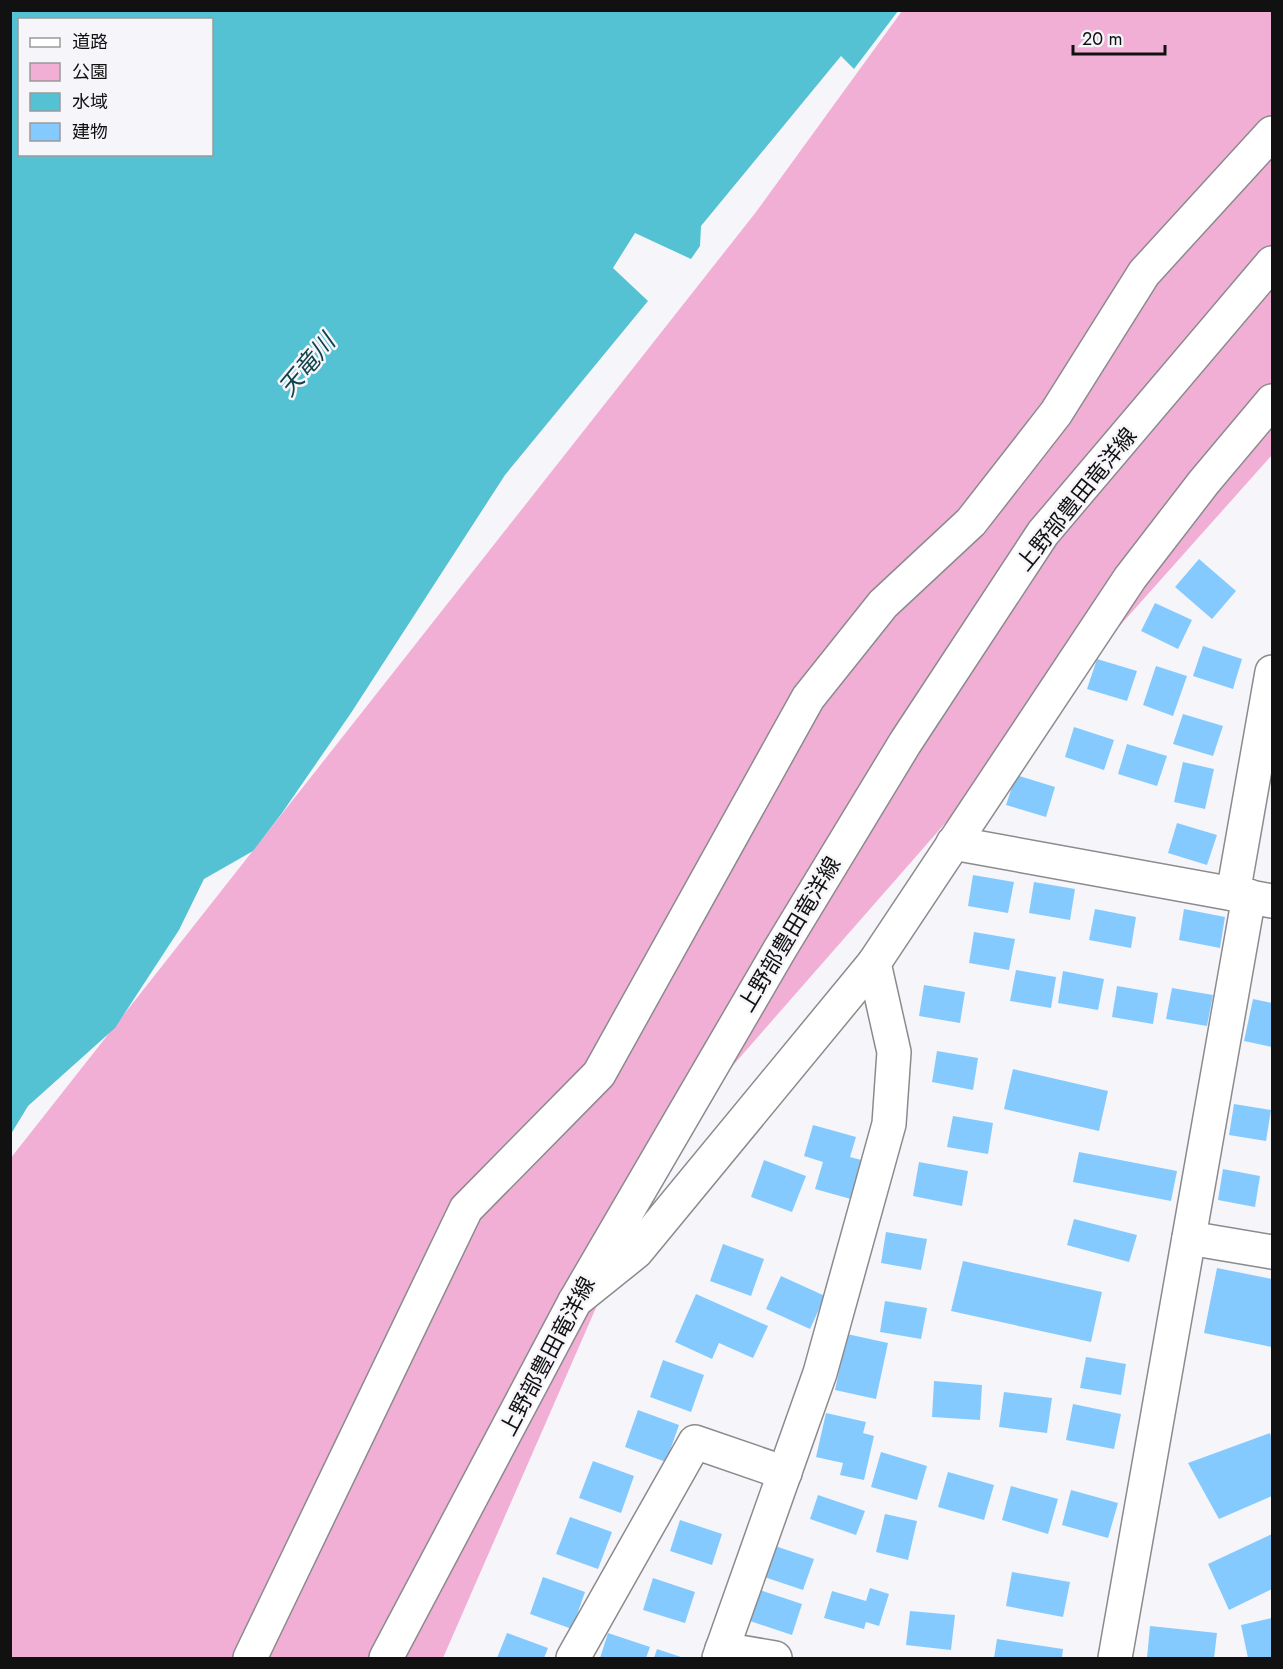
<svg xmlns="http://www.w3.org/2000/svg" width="1283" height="1669" font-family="Jost,'Noto Sans JP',sans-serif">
  <rect width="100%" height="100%" fill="#f6f6fa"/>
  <polygon fill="#f2afd6" points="902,11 1272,11 1272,455 1033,723 671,1136 443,1658 11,1658 10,1159 756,212"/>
  <path fill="#54c2d3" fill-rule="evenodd" d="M14 10 898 11 854 69 841 56 701 226 700 246 691 259 635 233 613 268 648 301 505 475 351 713 282 813 253 851 204 879 179 930 115 1028 28 1106 11 1134 10 16ZM20 20H212V154H20Z"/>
  <g fill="#85caff">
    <polygon points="1199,559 1236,591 1212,619 1175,587"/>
    <polygon points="1155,603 1192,620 1178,649 1141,631"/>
    <polygon points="1203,646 1242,659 1233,689 1193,676"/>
    <polygon points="1097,659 1137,671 1127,701 1087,689"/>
    <polygon points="1156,666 1187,676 1173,716 1143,705"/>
    <polygon points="1183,714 1223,726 1213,756 1173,744"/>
    <polygon points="1074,727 1114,740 1104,770 1065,757"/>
    <polygon points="1127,744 1167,756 1157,786 1118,774"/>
    <polygon points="1183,762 1214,769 1205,809 1174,802"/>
    <polygon points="1016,775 1055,787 1046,817 1006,805"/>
    <polygon points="1177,823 1217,835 1207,865 1168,853"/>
    <polygon points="973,875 1014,882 1008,913 968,906"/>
    <polygon points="1034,882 1075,889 1070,920 1029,913"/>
    <polygon points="1095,909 1136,917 1131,948 1089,940"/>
    <polygon points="1184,909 1225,917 1220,948 1179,940"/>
    <polygon points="974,932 1015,939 1009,970 969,963"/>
    <polygon points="1016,970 1056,977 1051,1008 1010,1001"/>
    <polygon points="1063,971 1104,979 1098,1010 1058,1003"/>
    <polygon points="924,985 965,992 960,1023 919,1016"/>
    <polygon points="1117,986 1158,993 1153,1024 1112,1017"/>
    <polygon points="1172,988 1213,995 1207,1026 1166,1019"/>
    <polygon points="1253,999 1272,1003 1272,1047 1244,1041"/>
    <polygon points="937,1051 978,1058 973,1090 932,1082"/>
    <polygon points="1013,1069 1108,1091 1099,1131 1004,1109"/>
    <polygon points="1234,1104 1271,1110 1266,1141 1229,1135"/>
    <polygon points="953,1116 993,1123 988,1154 947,1147"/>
    <polygon points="813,1125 856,1137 850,1157 869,1162 858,1201 815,1189 823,1162 804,1156"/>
    <polygon points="1079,1152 1177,1171 1171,1201 1073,1182"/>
    <polygon points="764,1160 806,1176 792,1212 751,1197"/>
    <polygon points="919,1162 968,1171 962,1206 913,1196"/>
    <polygon points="1223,1169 1260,1176 1255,1207 1218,1200"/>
    <polygon points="1074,1219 1137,1235 1129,1262 1067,1245"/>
    <polygon points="886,1232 927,1239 921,1270 881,1263"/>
    <polygon points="723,1244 764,1259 751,1296 710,1281"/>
    <polygon points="963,1261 1102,1292 1091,1342 951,1311"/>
    <polygon points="1217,1268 1272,1279 1272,1347 1204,1333"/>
    <polygon points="781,1276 825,1296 810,1329 766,1309"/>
    <polygon points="696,1294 768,1326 753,1358 719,1343 712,1359 675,1342"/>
    <polygon points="885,1301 927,1308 921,1339 880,1332"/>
    <polygon points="847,1334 888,1343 876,1399 835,1390"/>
    <polygon points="1086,1357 1126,1364 1121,1395 1080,1388"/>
    <polygon points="663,1360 704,1375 691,1412 650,1397"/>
    <polygon points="934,1381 982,1385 980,1420 932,1417"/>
    <polygon points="1004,1392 1052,1398 1047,1433 999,1427"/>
    <polygon points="1073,1404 1121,1414 1114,1449 1066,1440"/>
    <polygon points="638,1410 679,1425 666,1462 625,1447"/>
    <polygon points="826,1413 866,1422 863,1433 874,1436 864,1480 840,1475 843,1463 816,1457"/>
    <polygon points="1270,1433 1272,1440 1272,1496 1219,1519 1188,1463"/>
    <polygon points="881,1452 927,1466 917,1500 871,1487"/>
    <polygon points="593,1461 634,1476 621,1513 579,1498"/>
    <polygon points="948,1472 994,1485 984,1520 938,1507"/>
    <polygon points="1011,1486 1058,1499 1048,1534 1002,1520"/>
    <polygon points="1071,1490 1118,1503 1108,1538 1062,1525"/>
    <polygon points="818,1495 865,1511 856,1535 810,1519"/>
    <polygon points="885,1514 917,1521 908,1560 876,1552"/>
    <polygon points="570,1517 612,1532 598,1569 556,1554"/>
    <polygon points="680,1520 722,1534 712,1565 670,1551"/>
    <polygon points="1272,1534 1272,1589 1229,1610 1208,1564"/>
    <polygon points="772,1545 814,1559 803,1590 761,1576"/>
    <polygon points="1012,1572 1070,1582 1063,1617 1006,1606"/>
    <polygon points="543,1577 585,1592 572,1629 530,1614"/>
    <polygon points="653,1578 695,1592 685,1623 643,1610"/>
    <polygon points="870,1588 889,1594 879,1626 866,1622 864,1629 824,1618 832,1591 866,1601"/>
    <polygon points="760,1590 802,1604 792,1635 750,1621"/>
    <polygon points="910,1611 955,1615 951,1650 906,1645"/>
    <polygon points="1272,1618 1272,1658 1248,1658 1241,1625"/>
    <polygon points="1150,1626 1217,1633 1214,1658 1147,1658"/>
    <polygon points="507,1633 548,1648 544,1658 497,1658"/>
    <polygon points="608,1633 650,1647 646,1658 600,1658"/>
    <polygon points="997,1639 1063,1649 1062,1658 994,1658"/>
    <polygon points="657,1649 684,1658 654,1658"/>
  </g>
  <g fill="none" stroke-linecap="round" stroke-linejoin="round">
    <defs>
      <g id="minor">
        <polyline points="953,843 1272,901"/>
        <polyline points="1233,894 1272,672"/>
        <polyline points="1189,1238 1272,1252"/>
        <polyline points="575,1301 636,1252 874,963 1130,578 1204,482 1272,401"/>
        <polyline points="722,1649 775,1658"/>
        <polyline points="250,1658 466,1209 599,1074 808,698 883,604 971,522 1056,413 1144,273 1272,133"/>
        <polyline points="573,1658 695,1442 785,1473"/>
        <polyline points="719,1658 820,1373 889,1124 894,1052 874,963"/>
        <polyline points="1115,1658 1249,896"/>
      </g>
      <polyline id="major" points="386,1658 575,1301 780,949 905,743 1043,533 1272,263"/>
    </defs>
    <use href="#minor" stroke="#8b8b8e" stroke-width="36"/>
    <use href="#major" stroke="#8b8b8e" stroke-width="36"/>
    <use href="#minor" stroke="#fff" stroke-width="33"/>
    <use href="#major" stroke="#fff" stroke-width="33"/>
  </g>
  <g text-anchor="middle" stroke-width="5" stroke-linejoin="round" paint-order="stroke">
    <g font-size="22" fill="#111112" stroke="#f6f6fa">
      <text transform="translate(1076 499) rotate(-51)" y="8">上野部豊田竜洋線</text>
      <text transform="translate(789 934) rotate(-59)" y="8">上野部豊田竜洋線</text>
      <text transform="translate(547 1356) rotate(-62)" y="8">上野部豊田竜洋線</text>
    </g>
    <g font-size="24" font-style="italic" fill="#0f424a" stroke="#f6f6fa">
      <text transform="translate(307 365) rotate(-50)" y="8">天竜川</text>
    </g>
  </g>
  <rect width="1283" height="1669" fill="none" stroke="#111112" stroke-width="24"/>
  <rect x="18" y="18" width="195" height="138" fill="#f6f6fa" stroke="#9a9a9d" stroke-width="1.5"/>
  <rect x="30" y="38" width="30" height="9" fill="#ffffff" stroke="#9a9a9d" stroke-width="1.5"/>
  <text x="72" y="48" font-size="18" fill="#111112">道路</text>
  <rect x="30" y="63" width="30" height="18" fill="#f2afd6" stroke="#9a9a9d" stroke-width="1.5"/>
  <text x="72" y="78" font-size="18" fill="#111112">公園</text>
  <rect x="30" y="93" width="30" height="18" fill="#54c2d3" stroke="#9a9a9d" stroke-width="1.5"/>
  <text x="72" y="108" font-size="18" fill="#111112">水域</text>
  <rect x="30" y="123" width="30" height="18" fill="#85caff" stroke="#9a9a9d" stroke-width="1.5"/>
  <text x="72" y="138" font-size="18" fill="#111112">建物</text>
  <path d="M1073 45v9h92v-9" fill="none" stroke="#111112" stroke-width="3"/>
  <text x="1082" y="45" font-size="18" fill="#111112" stroke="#f6f6fa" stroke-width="4.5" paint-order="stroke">20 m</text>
</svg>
